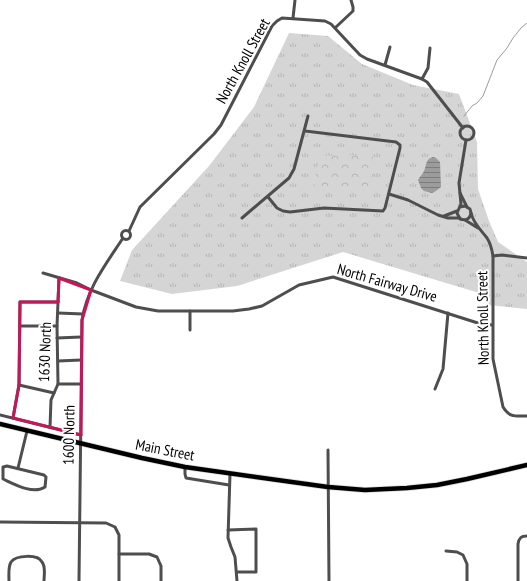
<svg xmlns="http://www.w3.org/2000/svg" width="527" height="581" font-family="'PT Sans Narrow',sans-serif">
  <defs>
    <pattern id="grass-tufts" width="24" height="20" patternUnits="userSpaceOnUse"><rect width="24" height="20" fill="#d5d5d5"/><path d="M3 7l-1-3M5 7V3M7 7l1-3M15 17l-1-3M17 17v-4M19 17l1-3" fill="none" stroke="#b5b5b5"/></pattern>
    <pattern id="park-crowns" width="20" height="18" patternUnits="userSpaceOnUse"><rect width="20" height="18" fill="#d5d5d5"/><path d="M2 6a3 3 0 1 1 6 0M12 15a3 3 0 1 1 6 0" fill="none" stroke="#b5b5b5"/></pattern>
    <pattern id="water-rules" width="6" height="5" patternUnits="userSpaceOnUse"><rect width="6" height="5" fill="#9c9c9c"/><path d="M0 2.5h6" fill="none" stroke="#7d7d7d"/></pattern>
  </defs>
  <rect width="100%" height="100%" fill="#fff"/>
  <polygon fill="url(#grass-tufts)" points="289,33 328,36 362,64 413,85 459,94 477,142 478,189 489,221 498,242 527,262 527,309 488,305 486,295 343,252 237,286 172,294 120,281 132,250 209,166 254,107"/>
  <polygon fill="url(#park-crowns)" points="348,155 377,157 371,192 315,189 314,181 320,156"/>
  <path fill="url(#water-rules)" d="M433 157 436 158 440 162 441 187 436 191 432 193 424 191 421 188 418 180C420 176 423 174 424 171 427 165 425 159 433 157Z"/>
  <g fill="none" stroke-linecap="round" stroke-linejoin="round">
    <polyline stroke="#9c9c9c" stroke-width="1" points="464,116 472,106 477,103 483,96 497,60 507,48 513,38 521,28 527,23"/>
    <defs>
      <polyline id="primary" points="0,424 142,458 185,467 328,487 365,490 407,488 437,485 467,479 527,465"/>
    </defs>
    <use href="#primary" stroke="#dbdbdb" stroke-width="6"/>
    <g stroke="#4e4e4e" stroke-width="3">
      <polyline points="293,18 295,0"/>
      <polyline points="336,27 353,11 353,7 351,0"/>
      <polyline points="385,65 390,47"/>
      <polyline points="422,79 428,68 430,48"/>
      <circle cx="467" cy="133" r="7"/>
      <polyline points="460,193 467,207"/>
      <polyline points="389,194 408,200 438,215 448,218 460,218"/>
      <polyline points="268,197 277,208 283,211 290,212 324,208 383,211 385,208 400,148 400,145 396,142 305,131"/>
      <path d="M460 207 465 206 470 209 471 213C470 219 466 221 460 219L457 213 461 204 459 183 466 140"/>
      <path d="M471 213C473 223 481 230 487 238 491 244 492 250 493 256V359L503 407C510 418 515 416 527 416"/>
      <polyline points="444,216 457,211"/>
      <polyline points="242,218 289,178 294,169 308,116"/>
      <polyline points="465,220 478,228"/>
      <circle cx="126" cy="235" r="4.5"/>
      <polyline points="129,231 140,207 214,134 221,125 272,26 277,21 282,18 325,21 331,24 360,55 367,59 422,79 427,82 463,128"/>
      <polyline points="493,256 502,255 527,258"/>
      <polyline points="43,273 77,283 91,290 136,307 158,311 233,311 249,309 262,306 299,285 333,277 481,324 492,325"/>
      <polyline points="190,311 190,330"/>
      <polyline points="58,313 83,314"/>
      <polyline points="20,326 57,326"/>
      <polyline points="57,338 81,337"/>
      <polyline points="58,361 81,360"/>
      <polyline points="58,384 81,384"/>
      <polyline points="19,385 54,393"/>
      <polyline points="435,389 443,369 448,313"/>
      <polyline points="0,415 81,435"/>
      <polyline points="13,418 19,385 20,302 58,302"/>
      <polyline points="50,427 51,400 58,384 57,326 59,278"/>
      <polyline points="328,450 329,581"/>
      <path d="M7 466 44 475 46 477 45 487C33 495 14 484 3 479V467Z"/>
      <polyline points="185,467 185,474 186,478 229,485"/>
      <polyline points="18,468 27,431"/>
      <polyline points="230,474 228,538 231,547 235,557 237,581"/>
      <polyline points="0,522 106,523 115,527 119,535 119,581"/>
      <polyline points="228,530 256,529 256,572 237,572"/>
      <polyline points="446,551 457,552 463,555 467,564 467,581"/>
      <polyline points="119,554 149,554 157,557 161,566 161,581"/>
      <path d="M9 581C9 575 8 567 11 562 16 555 38 554 42 562 46 567 44 575 44 581"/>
      <path d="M79 581 82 320C87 288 106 264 123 238"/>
      <path d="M518 581V544C519 538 521 536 527 536"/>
    </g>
    <use href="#primary" stroke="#000" stroke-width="4.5"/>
  </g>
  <path fill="none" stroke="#c2185b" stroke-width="3" stroke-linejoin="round" d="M59 278 91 290 82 320 81 435 13 418 19 385 20 302H58Z"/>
  <g text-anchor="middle" stroke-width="4" stroke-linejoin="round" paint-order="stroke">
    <g font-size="15" fill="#000" stroke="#fff">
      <text transform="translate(243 61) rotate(-61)" y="5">North Knoll Street</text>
      <text transform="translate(387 283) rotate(16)" y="5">North Fairway Drive</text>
      <text transform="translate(483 318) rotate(-91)" y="5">North Knoll Street</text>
      <text transform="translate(45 352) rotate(-88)" y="5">1630 North</text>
      <text transform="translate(69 435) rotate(-89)" y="5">1600 North</text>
      <text transform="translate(165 450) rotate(11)" y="5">Main Street</text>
    </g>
  </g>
</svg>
